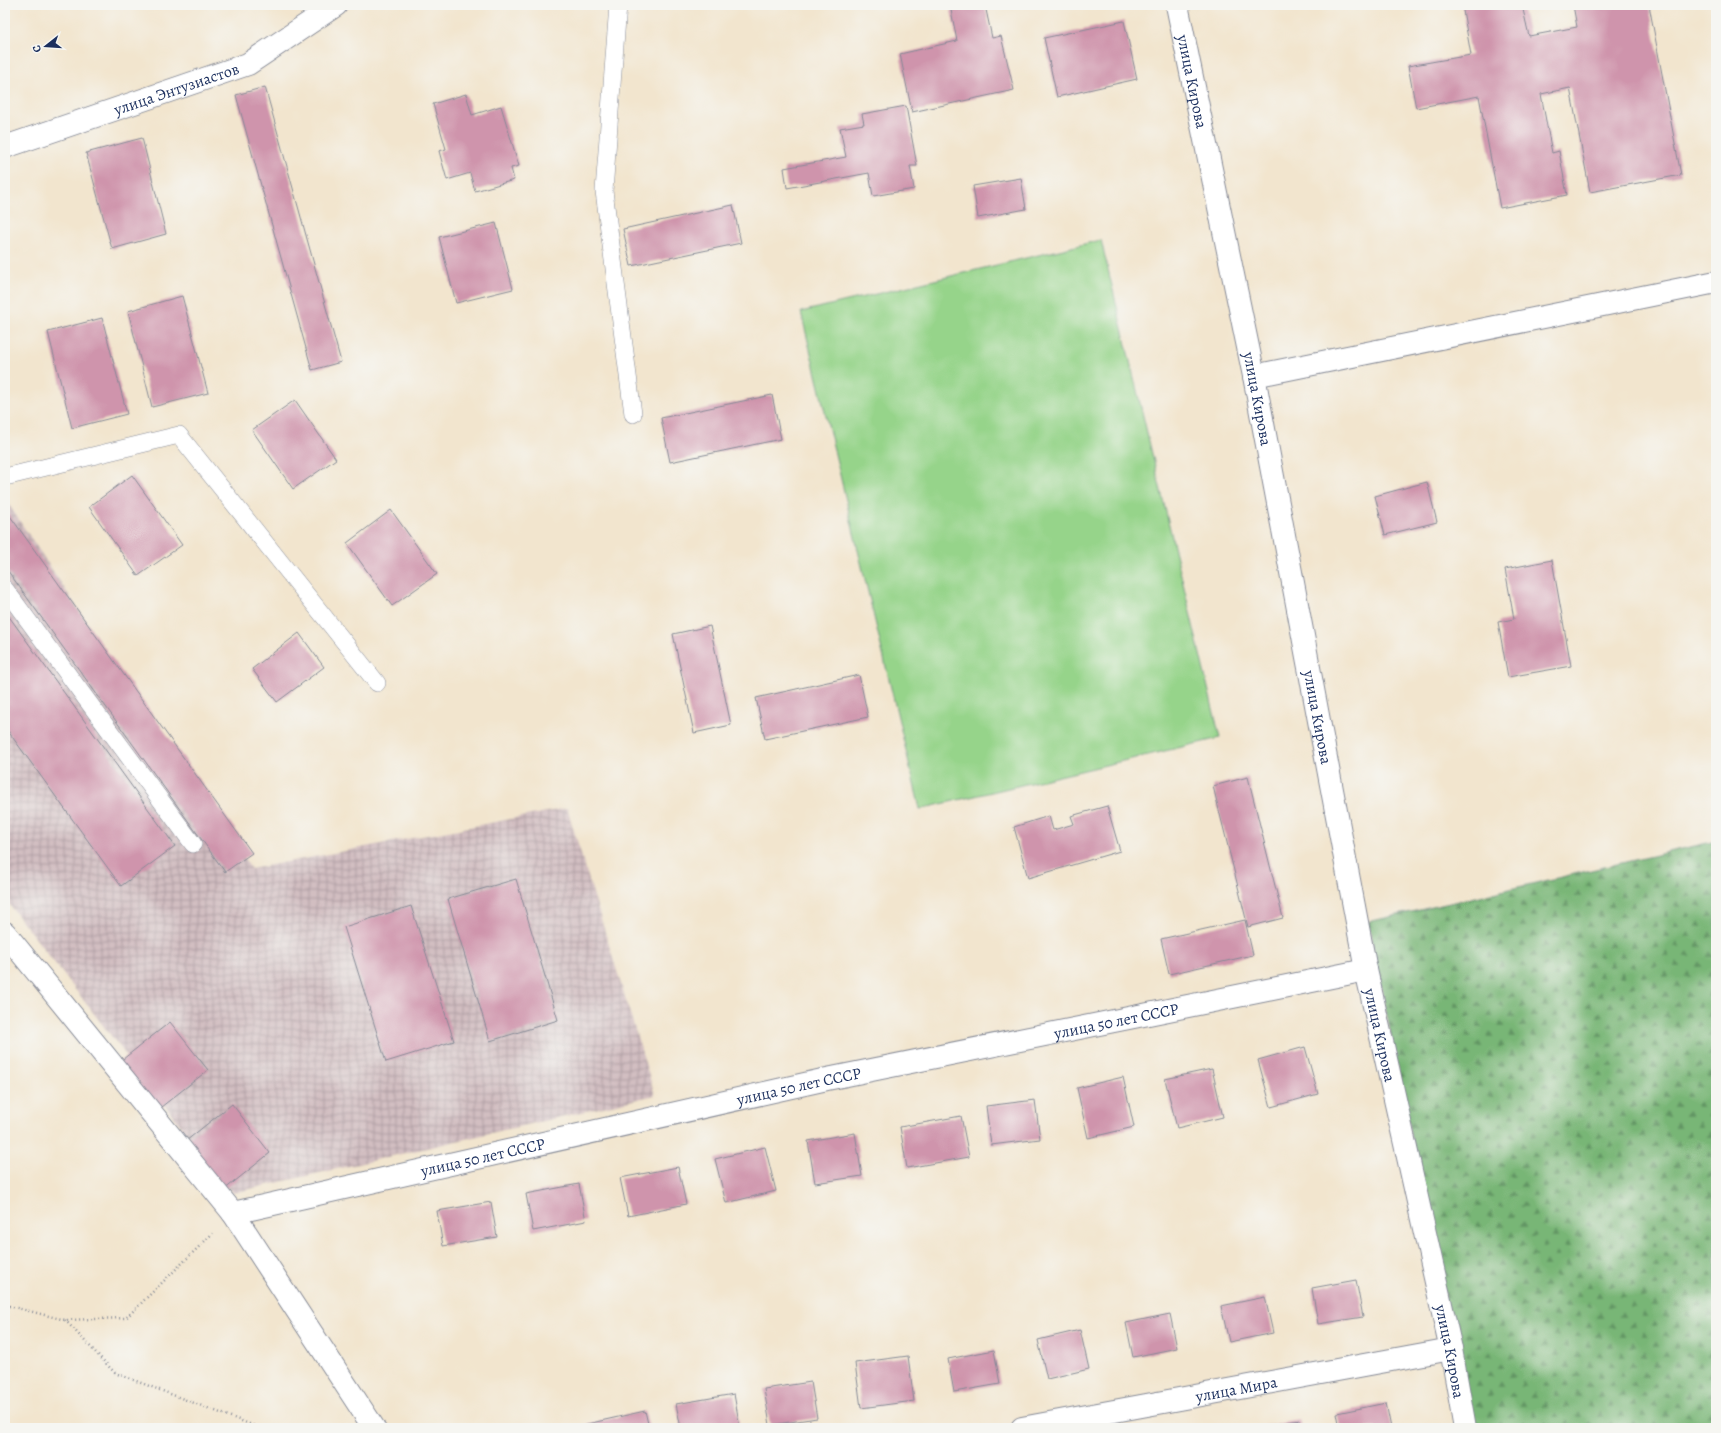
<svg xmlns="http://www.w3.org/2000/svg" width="1721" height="1433" font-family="Alegreya,serif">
  <defs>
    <pattern id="industrial-grid" width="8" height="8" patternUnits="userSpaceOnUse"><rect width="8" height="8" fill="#d2bec1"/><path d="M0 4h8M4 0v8" fill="none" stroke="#aa9ba0"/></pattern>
    <pattern id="forest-firs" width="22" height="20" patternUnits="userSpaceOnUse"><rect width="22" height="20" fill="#78b676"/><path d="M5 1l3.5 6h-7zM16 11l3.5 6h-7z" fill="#629464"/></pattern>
  </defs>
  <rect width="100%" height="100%" fill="#f6f6f2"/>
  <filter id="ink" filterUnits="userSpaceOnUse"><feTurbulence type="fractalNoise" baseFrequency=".025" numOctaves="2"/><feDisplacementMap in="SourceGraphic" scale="8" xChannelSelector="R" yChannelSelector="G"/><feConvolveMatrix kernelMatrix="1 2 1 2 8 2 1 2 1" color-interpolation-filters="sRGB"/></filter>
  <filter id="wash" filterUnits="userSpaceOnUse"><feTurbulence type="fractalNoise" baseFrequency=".012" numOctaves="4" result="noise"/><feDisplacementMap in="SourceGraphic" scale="16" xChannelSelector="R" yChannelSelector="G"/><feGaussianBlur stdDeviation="0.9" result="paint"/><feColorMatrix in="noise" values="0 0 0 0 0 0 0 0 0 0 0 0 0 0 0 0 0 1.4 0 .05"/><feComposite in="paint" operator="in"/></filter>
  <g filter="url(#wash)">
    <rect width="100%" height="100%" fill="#f2e5ce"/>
    <polygon fill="url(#industrial-grid)" points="5,499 251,869 567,808 655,1095 233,1193 5,899"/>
    <polygon fill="url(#forest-firs)" stroke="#4a726a" points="1716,841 1716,1428 1471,1428 1368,922"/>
    <polygon fill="#96d48a" stroke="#588274" points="1101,240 1220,738 920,809 801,312"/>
    <g id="blocks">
      <g fill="#cf94ac">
        <polygon points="976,5 985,5 992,38 1001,36 1014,90 912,112 900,54 957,41 951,10"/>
        <polygon points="1462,5 1522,5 1529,36 1577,27 1573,5 1649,5 1681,175 1590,192 1570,88 1541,94 1552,153 1559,151 1567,195 1500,208 1479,96 1416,108 1408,66 1471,55"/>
        <polygon points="1124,21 1137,79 1057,97 1044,38"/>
        <polygon points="265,87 341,362 312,370 236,95"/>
        <polygon points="466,94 472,115 501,106 519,166 511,168 514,180 475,191 470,173 447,180 439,151 446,149 433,104"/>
        <polygon points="906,106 917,166 910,166 914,189 873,196 869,173 787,188 784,168 846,157 840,128 864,124 862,114"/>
        <polygon points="142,138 166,234 112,249 86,153"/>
        <polygon points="1021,178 1026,209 978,218 973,186"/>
        <polygon points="733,205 741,243 631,266 623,229"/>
        <polygon points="496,223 513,289 456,303 439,237"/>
        <polygon points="182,296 208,393 152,407 128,311"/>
        <polygon points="102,318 127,414 72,428 48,332"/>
        <polygon points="772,395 781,439 670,462 661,418"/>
        <polygon points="295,400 336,459 293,489 252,430"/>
        <polygon points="132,475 182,545 138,576 89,507"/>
        <polygon points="1427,482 1437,522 1385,535 1375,496"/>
        <polygon points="5,509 252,853 225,872 5,567"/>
        <polygon points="391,510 437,574 392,606 347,543"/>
        <polygon points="1552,560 1571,666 1508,677 1498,622 1514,619 1505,569"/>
        <polygon points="5,611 175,846 121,886 5,727"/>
        <polygon points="710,626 731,725 694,733 673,634"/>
        <polygon points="299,633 324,667 277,702 252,669"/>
        <polygon points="859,675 868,717 765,739 756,698"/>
        <polygon points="1248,777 1283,918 1248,927 1213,786"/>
        <polygon points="1107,806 1120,851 1028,878 1014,827 1049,816 1053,830 1074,824 1071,816"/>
        <polygon points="516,879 558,1020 490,1041 448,899"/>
        <polygon points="411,906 454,1041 386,1062 344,927"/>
        <polygon points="1245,920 1253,955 1169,974 1161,939"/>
        <polygon points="170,1022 208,1070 156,1111 118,1063"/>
        <polygon points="1305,1047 1318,1094 1271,1107 1258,1060"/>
        <polygon points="1212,1069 1223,1117 1177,1128 1165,1079"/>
        <polygon points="1123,1077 1134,1127 1088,1138 1077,1088"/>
        <polygon points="1035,1100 1040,1139 991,1145 986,1106"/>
        <polygon points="232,1104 270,1153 219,1194 181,1145"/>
        <polygon points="961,1116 969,1157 907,1168 900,1127"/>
        <polygon points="855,1133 862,1176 815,1183 808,1141"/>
        <polygon points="765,1147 776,1191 726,1203 715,1159"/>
        <polygon points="678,1167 686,1204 628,1216 620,1178"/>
        <polygon points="579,1184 586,1221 533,1231 526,1194"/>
        <polygon points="491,1202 497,1237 443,1246 437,1211"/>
        <polygon points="1356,1280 1363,1317 1318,1324 1312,1288"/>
        <polygon points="1265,1297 1273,1333 1229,1342 1221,1306"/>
        <polygon points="1170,1314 1177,1348 1133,1357 1126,1323"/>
        <polygon points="1080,1330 1089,1369 1047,1379 1038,1340"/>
        <polygon points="994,1350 1000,1384 954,1392 948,1359"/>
        <polygon points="908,1356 914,1401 861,1408 855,1363"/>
        <polygon points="811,1382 817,1418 770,1425 764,1389"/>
        <polygon points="734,1394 740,1428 681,1428 676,1404"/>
        <polygon points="1386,1403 1391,1428 1340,1428 1337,1413"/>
        <polygon points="645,1411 649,1428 588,1428 587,1424"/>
        <polygon points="1300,1420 1302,1428 1257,1428 1257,1427"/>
      </g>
    </g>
  </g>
  <g filter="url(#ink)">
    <use href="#blocks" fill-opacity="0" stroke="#868a96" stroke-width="1"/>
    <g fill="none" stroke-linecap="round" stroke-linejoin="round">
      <defs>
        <g id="lane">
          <polyline points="618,5 604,191 633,414"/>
          <polyline points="5,477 179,435 377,683"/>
          <polyline points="5,589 193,844"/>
        </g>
        <g id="street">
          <path id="s1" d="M1177 5 1254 376 1366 970 1451 1349 1465 1428"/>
          <path id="s2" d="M5 147 248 64 336 5"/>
          <polyline points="1254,376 1716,282"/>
          <polyline points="5,933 233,1213 374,1428"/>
          <path id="s3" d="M233 1213 827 1079 1366 970"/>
          <path id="s4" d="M1022 1428 1451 1349"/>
        </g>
      </defs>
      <use href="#lane" stroke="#868a96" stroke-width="18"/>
      <use href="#street" stroke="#868a96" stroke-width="24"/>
      <g stroke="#868a96" stroke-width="2.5" stroke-dasharray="1 3" stroke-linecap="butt">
        <polyline points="5,1305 65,1320 126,1318 213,1233"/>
        <polyline points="65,1320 115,1373 260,1428"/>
      </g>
      <use href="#lane" stroke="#fff" stroke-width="17"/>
      <use href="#street" stroke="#fff" stroke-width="22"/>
    </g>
  </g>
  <g text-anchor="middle" stroke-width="3" stroke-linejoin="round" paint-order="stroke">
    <g font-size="16" fill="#1b2f5e" stroke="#f6f6f2">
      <text dy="6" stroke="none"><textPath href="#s1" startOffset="78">улица Кирова</textPath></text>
      <text dy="6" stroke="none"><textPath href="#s2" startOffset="181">улица Энтузиастов</textPath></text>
      <text dy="6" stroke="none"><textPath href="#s1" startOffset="402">улица Кирова</textPath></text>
      <text dy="6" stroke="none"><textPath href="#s1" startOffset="726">улица Кирова</textPath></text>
      <text dy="6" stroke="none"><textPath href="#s3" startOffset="904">улица 50 лет СССР</textPath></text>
      <text dy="6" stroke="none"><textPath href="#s1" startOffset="1050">улица Кирова</textPath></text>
      <text dy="6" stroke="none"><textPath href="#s3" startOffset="580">улица 50 лет СССР</textPath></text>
      <text dy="6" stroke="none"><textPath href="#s3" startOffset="256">улица 50 лет СССР</textPath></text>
      <text dy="6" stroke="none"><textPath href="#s1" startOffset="1374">улица Кирова</textPath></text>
      <text dy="6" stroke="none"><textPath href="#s4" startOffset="218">улица Мира</textPath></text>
    </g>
  </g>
  <rect width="1721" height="1433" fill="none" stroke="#f6f6f2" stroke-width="20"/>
  <g transform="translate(46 46) rotate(253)" stroke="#f6f6f2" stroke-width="3" paint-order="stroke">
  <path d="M0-3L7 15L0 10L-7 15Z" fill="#1b2f5e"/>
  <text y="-6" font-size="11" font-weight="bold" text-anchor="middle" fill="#1b2f5e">С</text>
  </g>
</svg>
